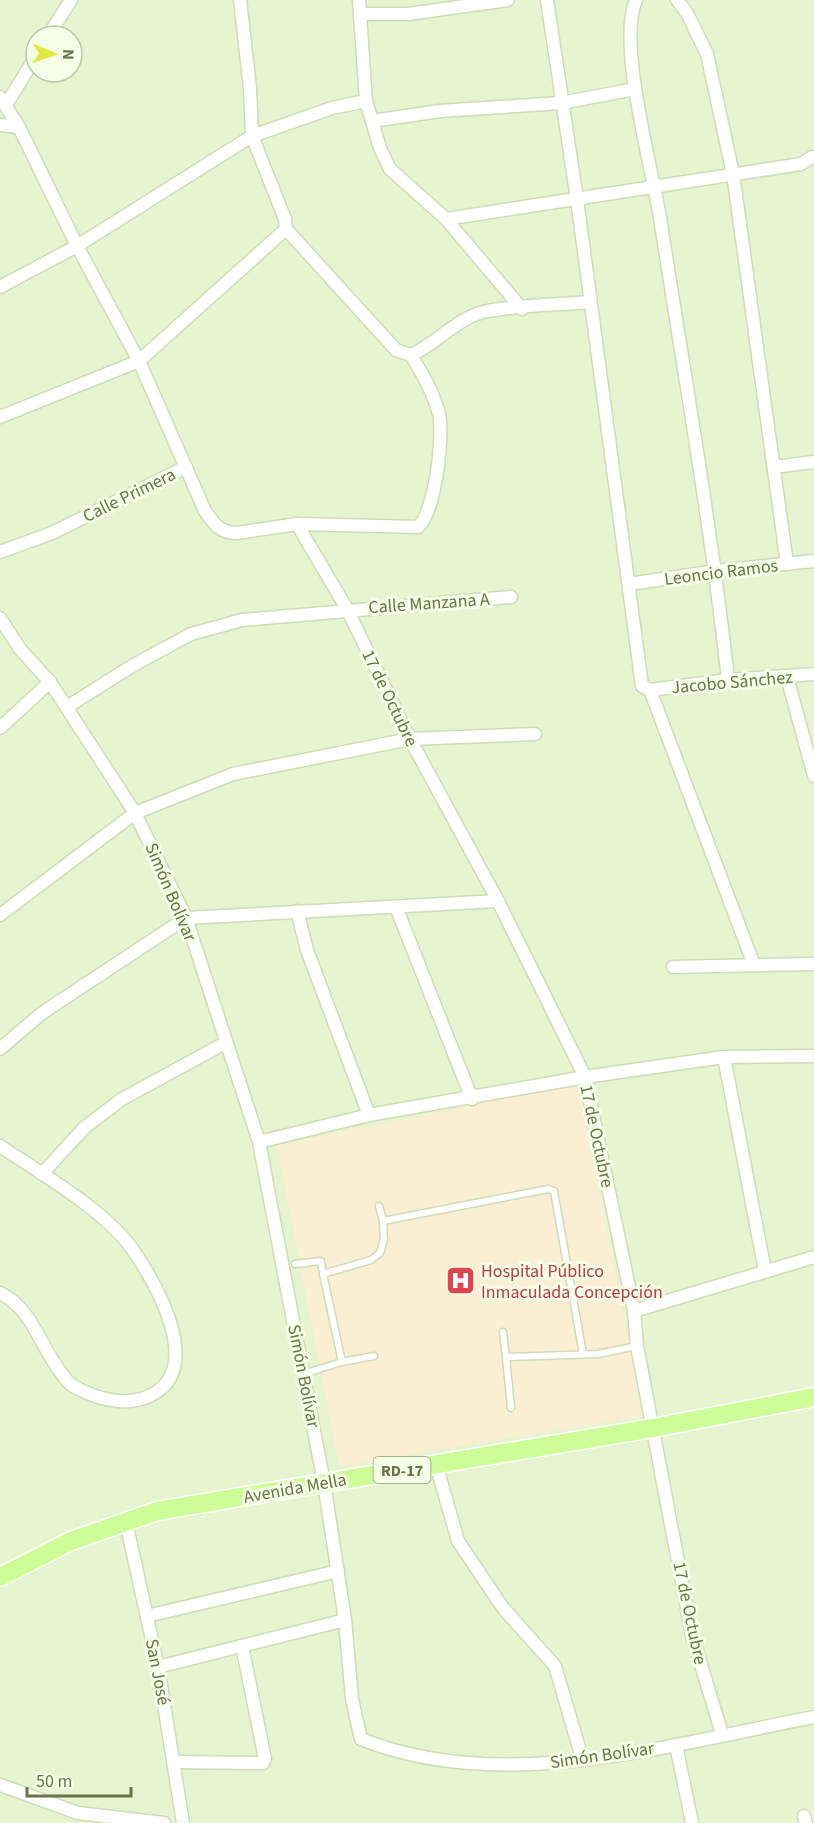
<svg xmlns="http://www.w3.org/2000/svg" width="814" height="1823" font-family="'Source Sans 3',sans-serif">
  <rect width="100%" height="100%" fill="#f0fce0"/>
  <path fill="#e6f4cf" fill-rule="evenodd" d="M0 0H814V1823H0ZM36 36H72V72H36Z"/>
  <polygon fill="#faefd3" points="578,1084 644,1416 339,1466 277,1145"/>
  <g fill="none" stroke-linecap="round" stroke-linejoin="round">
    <defs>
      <g id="lane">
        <polyline points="379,1206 383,1221"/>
        <polyline points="295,1264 321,1261 323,1274"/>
        <polyline points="503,1332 506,1357 598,1354 637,1346"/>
        <polyline points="506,1357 511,1408"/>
        <polyline points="342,1362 374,1356"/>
        <polyline points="303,1374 342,1362 323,1274 371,1260 380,1253 384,1239 383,1221 548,1189 554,1191 583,1354"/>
      </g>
      <g id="street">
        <polyline points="359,0 366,101 380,148 390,169 446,219 522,309"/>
        <polyline points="547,0 577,199 642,686 650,690 754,965"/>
        <path d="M636 0C617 43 652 167 660 218 684 372 711 525 728 680"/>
        <polyline points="677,0 687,13 707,54 733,174 787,564"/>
        <polyline points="361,14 408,14 508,0"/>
        <polyline points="48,36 71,0"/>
        <path d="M0 97 19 127 77 246 139 361 205 511C214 524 220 533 237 533L297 524 418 527C435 512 444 437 439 414 433 392 423 375 411 355"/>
        <polyline points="6,105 36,56"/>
        <polyline points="372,121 440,111 561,103 635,89"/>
        <polyline points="0,125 19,127"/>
        <polyline points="446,219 801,164 812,157"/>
        <path d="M286 229 396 350 411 355C436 344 456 319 483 312 514 305 557 305 590 302"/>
        <polyline points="0,287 77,246 252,136 332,108 366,101"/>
        <polyline points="0,417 139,361 286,229 285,219 252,136 250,88 240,0"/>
        <polyline points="774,467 814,462"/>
        <polyline points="297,524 347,609 410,739 498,901 585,1077 634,1311 637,1346 692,1635 722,1734"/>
        <polyline points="0,552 52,533 186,467"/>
        <polyline points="629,584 716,571 814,561"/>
        <path d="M0 618 20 649 50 682 135 813 186 918 259 1142 324 1483 345 1620 352 1699 361 1739C503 1796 671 1744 814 1717"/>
        <polyline points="787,677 814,776"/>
        <polyline points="650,690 728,680 814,674"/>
        <polyline points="67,707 132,666 191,634 242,620 511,597"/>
        <polyline points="0,728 50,682"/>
        <polyline points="396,907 472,1099"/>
        <polyline points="297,911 307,950 369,1115"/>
        <polyline points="0,915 135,813 233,774 410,739 535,734"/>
        <polyline points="673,967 814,964"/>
        <polyline points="0,1049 42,1013 186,918 498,901"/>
        <polyline points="724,1057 765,1271"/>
        <polyline points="259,1142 369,1115 585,1077 724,1057 814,1056"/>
        <path d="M0 1146C40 1173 105 1210 133 1250 157 1285 206 1371 149 1396 126 1407 97 1399 75 1387 69 1385 66 1379 62 1374 40 1347 33 1309 0 1293"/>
        <polyline points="42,1174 85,1127 122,1099 225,1043"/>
        <polyline points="634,1311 814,1257"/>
        <polyline points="436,1464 458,1541 503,1608 555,1666 582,1758"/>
        <polyline points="126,1522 158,1667 183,1823"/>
        <polyline points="147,1616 338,1571"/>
        <polyline points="158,1667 345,1620"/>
        <polyline points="676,1745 692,1823"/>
        <polyline points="174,1762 263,1763 265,1759 242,1646"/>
        <polyline points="0,1785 78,1813 164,1823"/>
        <polyline points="804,1816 806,1823"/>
      </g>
      <polyline id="primary" points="0,1577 71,1541 157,1511 653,1428 814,1397"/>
    </defs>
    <use href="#lane" stroke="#d0dbb7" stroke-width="9"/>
    <use href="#street" stroke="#d0dbb7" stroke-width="15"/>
    <use href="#primary" stroke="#fff" stroke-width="21"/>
    <use href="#lane" stroke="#fff" stroke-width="6"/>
    <use href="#street" stroke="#fff" stroke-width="12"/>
    <use href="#primary" stroke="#cefc97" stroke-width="18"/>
  </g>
  <defs>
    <symbol id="hospital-square" viewBox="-11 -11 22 22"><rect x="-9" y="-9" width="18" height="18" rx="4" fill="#e0444e" stroke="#f4ffe7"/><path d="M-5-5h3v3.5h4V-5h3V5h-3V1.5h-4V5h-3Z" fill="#fff"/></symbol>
  </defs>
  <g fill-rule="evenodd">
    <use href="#hospital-square" x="444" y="1264" width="33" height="33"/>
  </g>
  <g text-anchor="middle" stroke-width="6" stroke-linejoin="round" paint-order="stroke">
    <rect fill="#f4ffe7" stroke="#949d77" stroke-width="1.5" x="373.5" y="1457" width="57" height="26" rx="4.5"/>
    <g font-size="16" font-weight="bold" fill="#6b7347">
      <text x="402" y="1476">RD-17</text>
    </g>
    <g font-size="18" fill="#6b7347" stroke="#f4ffe7">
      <text transform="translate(129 495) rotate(-26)" y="6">Calle Primera</text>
      <text transform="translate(721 572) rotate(-7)" y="6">Leoncio Ramos</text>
      <text transform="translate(429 603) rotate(-4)" y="6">Calle Manzana A</text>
      <text transform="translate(732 682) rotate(-5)" y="6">Jacobo Sánchez</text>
      <text transform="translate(390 698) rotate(64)" y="6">17 de Octubre</text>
      <text transform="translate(171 892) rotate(67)" y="6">Simón Bolívar</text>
      <text transform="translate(597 1136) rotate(78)" y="6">17 de Octubre</text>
      <text transform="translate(304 1376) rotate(79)" y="6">Simón Bolívar</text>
      <text transform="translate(295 1488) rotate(-10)" y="6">Avenida Mella</text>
      <text transform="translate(690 1613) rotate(78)" y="6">17 de Octubre</text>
      <text transform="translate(158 1672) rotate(79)" y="6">San José</text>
      <text transform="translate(602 1755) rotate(-8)" y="6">Simón Bolívar</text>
    </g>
    <g font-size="18" fill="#be3a42" stroke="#f4ffe7" text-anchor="start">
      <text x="481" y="1277">Hospital Público<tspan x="481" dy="21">Inmaculada Concepción</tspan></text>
    </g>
  </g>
  <g transform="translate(54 54) rotate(92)"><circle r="28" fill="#f4ffe7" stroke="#bdc7a7" stroke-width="1.5"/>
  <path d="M0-4.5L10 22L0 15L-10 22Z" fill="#e0e943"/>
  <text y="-9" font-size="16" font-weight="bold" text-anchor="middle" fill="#6b7347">N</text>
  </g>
  <path d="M27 1787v9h104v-9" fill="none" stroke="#6b7347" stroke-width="3"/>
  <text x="36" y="1787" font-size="18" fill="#6b7347" stroke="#f4ffe7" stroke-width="4.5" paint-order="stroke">50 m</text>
</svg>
